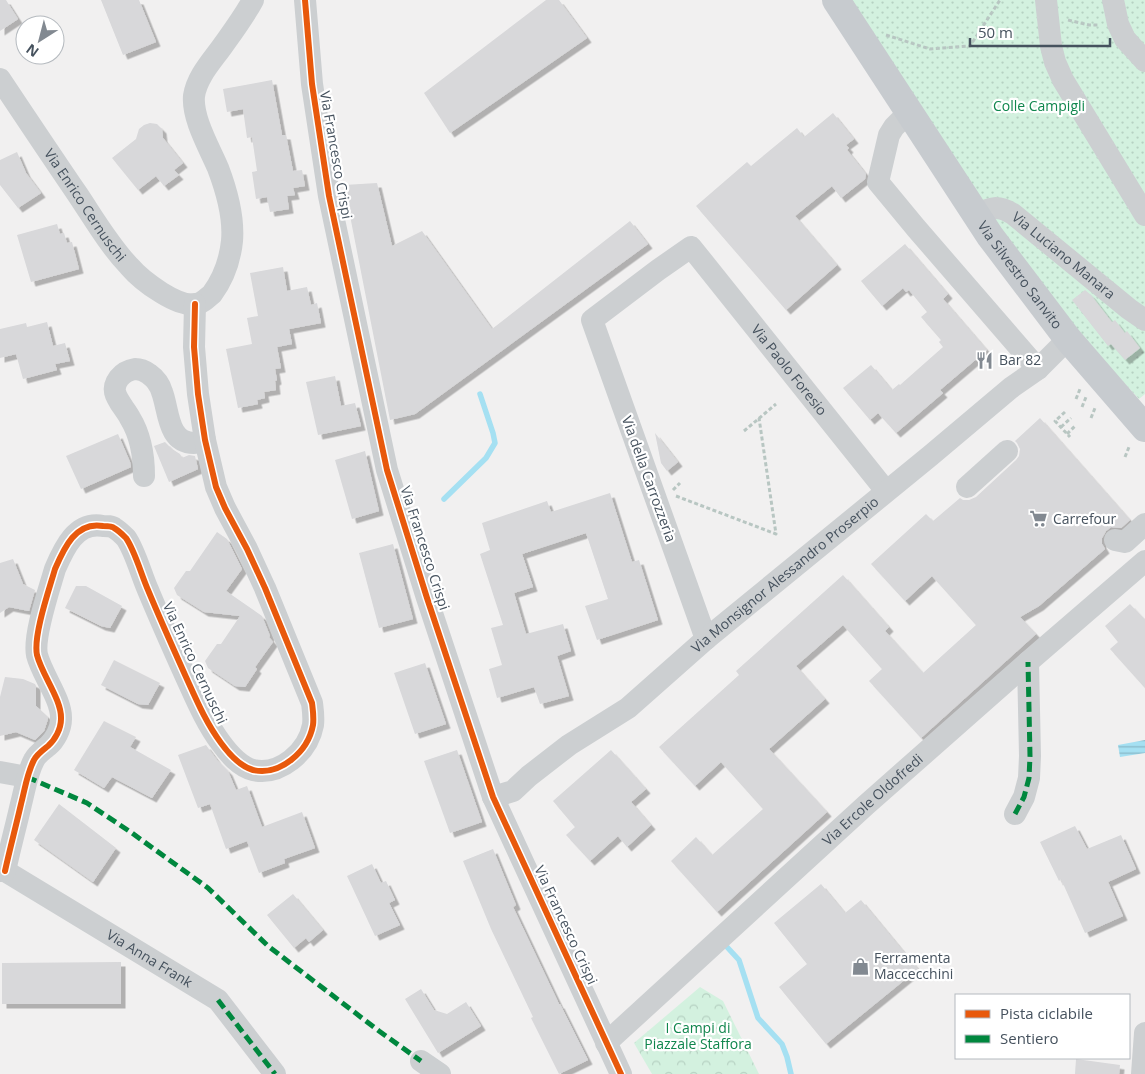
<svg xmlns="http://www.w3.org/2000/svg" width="1145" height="1074" font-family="'Open Sans',sans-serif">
  <defs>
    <pattern id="grass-dots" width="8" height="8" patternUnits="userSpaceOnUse" patternTransform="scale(1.25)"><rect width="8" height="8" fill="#d3f1df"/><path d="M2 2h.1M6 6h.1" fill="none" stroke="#b6d1c2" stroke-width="1.8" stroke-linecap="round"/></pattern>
    <pattern id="park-crowns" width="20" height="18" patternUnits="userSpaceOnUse" patternTransform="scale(1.25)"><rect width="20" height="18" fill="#d3f1df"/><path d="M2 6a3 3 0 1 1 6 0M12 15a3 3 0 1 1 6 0" fill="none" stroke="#b6d1c2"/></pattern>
    <pattern id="water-rules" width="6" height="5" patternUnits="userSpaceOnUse" patternTransform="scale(1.25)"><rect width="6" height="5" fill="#a5e0f2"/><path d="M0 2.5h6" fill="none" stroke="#88b8c7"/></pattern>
    <filter id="shadow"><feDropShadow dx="4.5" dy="4.5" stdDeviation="0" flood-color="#0004"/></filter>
  </defs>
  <rect width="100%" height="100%" fill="#f1f0f0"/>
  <polygon fill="url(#grass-dots)" points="846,0 1145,0 1145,394 1139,399 1027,277"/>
  <polygon fill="url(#park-crowns)" points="700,987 723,1001 759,1074 652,1074 634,1043"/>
  <polygon fill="url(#water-rules)" points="1145,740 1145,753 1120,757 1118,745"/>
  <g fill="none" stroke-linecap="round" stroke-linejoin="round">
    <g stroke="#a5e0f2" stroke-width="5.5">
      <polyline points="444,499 486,458 495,443 493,433 480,394"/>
      <polyline points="727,947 739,960 758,1018 782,1044 787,1057 791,1074"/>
    </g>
  </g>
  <g fill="#d8d8da" filter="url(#shadow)">
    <polygon points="0,0 6,0 18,19 0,31"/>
    <polygon points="101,0 139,0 156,42 123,55"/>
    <polygon points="546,0 559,0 587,38 450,133 424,93"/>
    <polygon points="272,80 282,135 286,135 293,171 302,170 305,186 293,188 295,195 287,196 289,209 270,212 267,197 256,199 252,172 257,171 252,137 247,138 243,109 227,112 223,89"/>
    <polygon points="833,113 854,139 846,145 849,148 847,150 866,174 865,179 841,198 832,186 795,216 837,265 786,310 696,206 747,162 751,166 797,128 804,137"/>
    <polygon points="150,123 157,124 162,129 163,138 183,163 174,170 179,175 164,186 156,176 138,190 112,158 136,139 139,129 144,125"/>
    <polygon points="17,152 26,173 41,193 18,208 0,185 0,160"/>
    <polygon points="377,183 392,246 422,231 492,329 630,221 648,244 415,414 390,420 344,185"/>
    <polygon points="57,224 60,234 64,233 67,243 72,242 79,269 31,282 17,235"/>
    <polygon points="905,244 948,294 943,299 987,350 940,390 943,393 896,433 878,413 870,420 843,388 871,365 892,390 899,384 900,385 943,347 939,342 941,340 921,317 927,312 909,290 906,292 903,288 882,306 861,281"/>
    <polygon points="283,267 287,291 307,287 311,305 317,303 321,323 289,329 292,344 277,347 281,368 275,369 277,380 275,381 276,390 264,392 265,398 257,400 258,404 238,408 226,349 252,344 247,318 258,316 250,273"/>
    <polygon points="1085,290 1091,295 1112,322 1115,320 1125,333 1127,331 1140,348 1125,360 1111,344 1108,346 1072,300"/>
    <polygon points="47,322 53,346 65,343 70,361 55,364 57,370 23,379 16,354 0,358 0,329 26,323 27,327"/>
    <polygon points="335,376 341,406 355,403 361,426 318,435 306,382"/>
    <polygon points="1040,418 1130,520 1121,528 1111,527 1106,531 1102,538 1102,544 1105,549 1039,606 1020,617 1036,634 921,738 869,681 882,669 843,625 796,666 825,699 769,749 827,812 717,912 671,861 696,837 712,855 763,809 721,762 695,786 659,747 739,675 736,671 843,575 889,627 885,631 923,673 976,625 932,576 905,601 871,564 926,514 933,521 960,498 963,500 969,500 976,497 1016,460 1019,456 1020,449 1017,443 1015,441"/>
    <polygon points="655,433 678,462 667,471 661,463"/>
    <polygon points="118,434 130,462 131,467 81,489 66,456"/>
    <polygon points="165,442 172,449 180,454 182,458 189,455 195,456 198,469 169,482 154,446"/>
    <polygon points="365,451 379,511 352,519 335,460"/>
    <polygon points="610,493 632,562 639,560 658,620 597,640 585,606 608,599 586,533 522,554 533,587 514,593 526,634 563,624 571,651 557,656 569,696 540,704 534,687 497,698 489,669 502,665 491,628 503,625 480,554 490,550 482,523 547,501 551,512"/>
    <polygon points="217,532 227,539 242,569 226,591 262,616 270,636 269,637 273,642 255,667 257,669 245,687 235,686 208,668 205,661 217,644 221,644 240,616 204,612 177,595 174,588 186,571 190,571"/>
    <polygon points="393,544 413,619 379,628 359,553"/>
    <polygon points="13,559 23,584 35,590 29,611 9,607 0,613 0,563"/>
    <polygon points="76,586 86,586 122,606 110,628 101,626 65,608"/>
    <polygon points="1130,604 1145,620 1145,688 1110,649 1118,642 1105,626"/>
    <polygon points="114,660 160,683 148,705 138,704 101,685"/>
    <polygon points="425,663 446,724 415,734 394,673"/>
    <polygon points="5,677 23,679 35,684 36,686 36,706 48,717 48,719 44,731 35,740 16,732 0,736 0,697"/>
    <polygon points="104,721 136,737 130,747 171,770 152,798 112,777 104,788 74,770"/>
    <polygon points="206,745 217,760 228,771 236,790 247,786 262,827 302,812 315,848 284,859 285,863 259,873 247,841 226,849 210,804 198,808 178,755"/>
    <polygon points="457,750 482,822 450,833 424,761"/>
    <polygon points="611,750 646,789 631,802 651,825 627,847 618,836 590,861 566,835 575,827 553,801"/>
    <polygon points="59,804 116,848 93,882 34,840"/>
    <polygon points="1075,826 1087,849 1121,835 1136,869 1108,882 1123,916 1085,933 1061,879 1059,881 1040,842"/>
    <polygon points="493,849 516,905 513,907 559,1004 560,1004 588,1060 559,1074 531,1018 533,1017 491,929 463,861"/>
    <polygon points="372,864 381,883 386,881 395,900 389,903 400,925 375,936 347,876"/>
    <polygon points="821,884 845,913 861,900 918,969 826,1044 779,987 807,964 774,923"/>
    <polygon points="293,894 323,930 309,942 306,938 294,948 267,915"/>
    <polygon points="121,962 121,1004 2,1004 2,963"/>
    <polygon points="421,989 434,1010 447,1014 466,1002 481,1026 438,1053 405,999"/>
    <polygon points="1076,1059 1120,1065 1119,1074 1075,1074"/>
  </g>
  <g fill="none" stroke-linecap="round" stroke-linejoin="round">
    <g stroke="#b8c6c2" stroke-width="3" stroke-dasharray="4 2.5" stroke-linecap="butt">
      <polyline points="1068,20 1089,25 1099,25"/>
      <polyline points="886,35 930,49 970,46 1000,0"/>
      <polyline points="1076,399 1080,389"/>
      <polyline points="1082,407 1086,397"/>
      <polyline points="1065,412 1055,421 1070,437"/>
      <polyline points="1091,418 1095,408"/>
      <polyline points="1061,427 1071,418"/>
      <polyline points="744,431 776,404"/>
      <polyline points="1067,434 1076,425"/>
      <polyline points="1125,457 1129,447"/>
      <polyline points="673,490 680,483"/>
      <polyline points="676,496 776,534 759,418"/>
    </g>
    <g stroke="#cccfd1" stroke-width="22">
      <polyline points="305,0 312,84 329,196 387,470 427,598 493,797 621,1074"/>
      <polyline points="1046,0 1051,46 1055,62 1063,80 1145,215"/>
      <polyline points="1113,0 1118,24 1125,39 1145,61"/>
      <path id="s1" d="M0 79C26 118 52 157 78 195 94 219 109 245 129 266 141 280 180 311 200 303 205 301 208 297 212 294 223 279 230 260 232 241 234 218 226 189 218 168 209 147 192 118 194 96 197 76 213 60 224 44 234 30 245 15 253 0"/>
      <polyline points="909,112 894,127 889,135 878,182 916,228 1038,369"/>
      <path id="s2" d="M976 215C991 207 998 205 1013 214L1129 309 1145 320"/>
      <path d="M144 476C144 456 141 436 130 418 126 410 117 401 115 392 114 387 116 382 119 378 123 373 129 370 135 369 141 369 145 371 149 374 156 379 160 385 162 392 169 410 167 443 194 443 197 443 202 441 205 440"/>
      <polyline points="967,487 1007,451"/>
      <polyline points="1115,540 1125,542 1145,524"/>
      <path id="s3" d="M706 639 592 320 658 270 691 247 886 491"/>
      <polyline points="0,772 27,777"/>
      <path id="s4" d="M493 797 513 791 529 776 569 745 628 708 706 639 930 456 1012 387 1038 369 1068 339"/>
      <polyline points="1015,814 1024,797 1029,778 1030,756 1028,662"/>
      <path id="s5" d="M0 871H5L218 1000 275 1074"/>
      <path d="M5 871C10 848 16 826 21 804 25 789 27 773 34 760 37 754 43 750 48 746 55 740 61 729 61 719 62 700 42 675 37 655 33 636 49 590 55 569 64 548 76 521 103 526 107 526 112 526 114 528 118 530 123 535 126 538 135 551 141 574 148 590 160 619 173 648 186 677 196 699 206 723 221 743 229 754 239 766 253 770 280 776 308 752 313 725 314 717 313 711 312 703L265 588 247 549 225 508 216 487 205 440 198 394 194 347 195 304"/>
      <path id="s6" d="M606 1043 866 805 1028 662 1145 561"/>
      <polyline points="421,1061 440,1074"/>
      <polyline points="1142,1074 1145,1033"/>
    </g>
    <path stroke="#c7cbcf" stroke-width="28" id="s7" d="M836 0 990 236 1068 339 1145 428"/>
    <g stroke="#00873e" stroke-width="5" stroke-dasharray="10 5" stroke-linecap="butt">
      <polyline points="27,777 87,803 132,833 208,888 268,946 379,1031 421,1061"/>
      <polyline points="1015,814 1024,797 1029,778 1030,756 1028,662"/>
      <polyline points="218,1000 275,1074"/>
    </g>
    <defs>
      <g id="cycleway">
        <polyline points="305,0 312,84 329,196 387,470 427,598 493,797 621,1074"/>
        <path d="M5 871C10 848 16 826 21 804 25 789 27 773 34 760 37 754 43 750 48 746 55 740 61 729 61 719 62 700 42 675 37 655 33 636 49 590 55 569 64 548 76 521 103 526 107 526 112 526 114 528 118 530 123 535 126 538 135 551 141 574 148 590 160 619 173 648 186 677 196 699 206 723 221 743 229 754 239 766 253 770 280 776 308 752 313 725 314 717 313 711 312 703L265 588 247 549 225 508 216 487 205 440 198 394 194 347 195 304"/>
      </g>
    </defs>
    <use href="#cycleway" stroke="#fff" stroke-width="9"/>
    <use href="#cycleway" stroke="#e8590c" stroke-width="6"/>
  </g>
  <defs>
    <symbol id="restaurant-bare" viewBox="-9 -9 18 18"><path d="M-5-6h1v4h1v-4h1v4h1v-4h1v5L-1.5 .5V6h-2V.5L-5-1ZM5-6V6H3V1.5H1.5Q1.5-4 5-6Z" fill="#828991" stroke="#fff" stroke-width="2.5" paint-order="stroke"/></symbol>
    <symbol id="supermarket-bare" viewBox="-9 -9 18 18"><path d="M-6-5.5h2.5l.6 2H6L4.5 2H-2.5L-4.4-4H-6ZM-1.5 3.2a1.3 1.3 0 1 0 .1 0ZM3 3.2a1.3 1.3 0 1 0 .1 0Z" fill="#828991" stroke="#fff" stroke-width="2.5" paint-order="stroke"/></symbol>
    <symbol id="shop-bare" viewBox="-9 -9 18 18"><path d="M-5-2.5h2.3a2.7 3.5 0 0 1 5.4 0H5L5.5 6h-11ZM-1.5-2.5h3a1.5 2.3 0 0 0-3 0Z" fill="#828991" stroke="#fff" stroke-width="2.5" paint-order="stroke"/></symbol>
  </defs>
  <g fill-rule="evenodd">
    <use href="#restaurant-bare" x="972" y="348" width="25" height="25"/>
    <use href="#supermarket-bare" x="1026" y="506" width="25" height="25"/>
    <use href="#shop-bare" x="848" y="954" width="25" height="25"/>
  </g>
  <g text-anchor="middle" stroke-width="4.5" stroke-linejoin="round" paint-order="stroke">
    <g font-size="14" fill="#10864d" stroke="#fff">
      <text x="1039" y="111">Colle Campigli</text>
      <text x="698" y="1033">I Campi di<tspan x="698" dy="16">Piazzale Staffora</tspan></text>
    </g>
    <g font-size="14" fill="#46525e" stroke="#fff">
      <text transform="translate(336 155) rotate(80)" y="5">Via Francesco Crispi</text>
      <text dy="5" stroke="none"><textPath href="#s1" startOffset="152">Via Enrico Cernuschi</textPath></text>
      <text dy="5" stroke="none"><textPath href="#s2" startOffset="105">Via Luciano Manara</textPath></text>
      <text dy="5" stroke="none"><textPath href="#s7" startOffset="331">Via Silvestro Sanvito</textPath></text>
      <text dy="5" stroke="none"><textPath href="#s3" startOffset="619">Via Paolo Foresio</textPath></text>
      <text transform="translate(649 479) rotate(70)" y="5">Via della Carrozzeria</text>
      <text transform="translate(425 548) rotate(72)" y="5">Via Francesco Crispi</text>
      <text dy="5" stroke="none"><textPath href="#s4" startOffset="369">Via Monsignor Alessandro Proserpio</textPath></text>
      <text transform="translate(195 663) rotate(65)" y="5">Via Enrico Cernuschi</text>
      <text dy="5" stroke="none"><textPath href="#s6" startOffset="361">Via Ercole Oldofredi</textPath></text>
      <text transform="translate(566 925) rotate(65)" y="5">Via Francesco Crispi</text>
      <text dy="5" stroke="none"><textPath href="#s5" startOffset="174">Via Anna Frank</textPath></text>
    </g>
    <g font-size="14" fill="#46525e" stroke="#fff" text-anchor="start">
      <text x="999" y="365">Bar 82</text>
      <text x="1053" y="524">Carrefour</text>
      <text x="874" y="963">Ferramenta<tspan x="874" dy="16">Maccecchini</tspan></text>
    </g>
  </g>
  <rect x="955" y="994" width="175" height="65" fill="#ffffff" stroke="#b5babf"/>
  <rect x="965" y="1010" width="25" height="8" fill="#e8590c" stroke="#b5babf"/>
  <text x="1000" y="1019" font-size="15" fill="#46525e">Pista ciclabile</text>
  <rect x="965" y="1035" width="25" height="8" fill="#00873e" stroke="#b5babf"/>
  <text x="1000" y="1044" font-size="15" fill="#46525e">Sentiero</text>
  <g transform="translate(40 40) rotate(216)"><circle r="24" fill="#ffffff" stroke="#b5babf"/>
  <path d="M0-4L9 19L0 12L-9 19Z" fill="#828991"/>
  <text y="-8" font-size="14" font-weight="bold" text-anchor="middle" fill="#46525e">N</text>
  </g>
  <path d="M970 38v8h140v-8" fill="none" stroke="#46525e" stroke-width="2.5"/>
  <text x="978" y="38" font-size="15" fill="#46525e" stroke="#ffffff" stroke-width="4" paint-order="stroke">50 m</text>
</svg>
